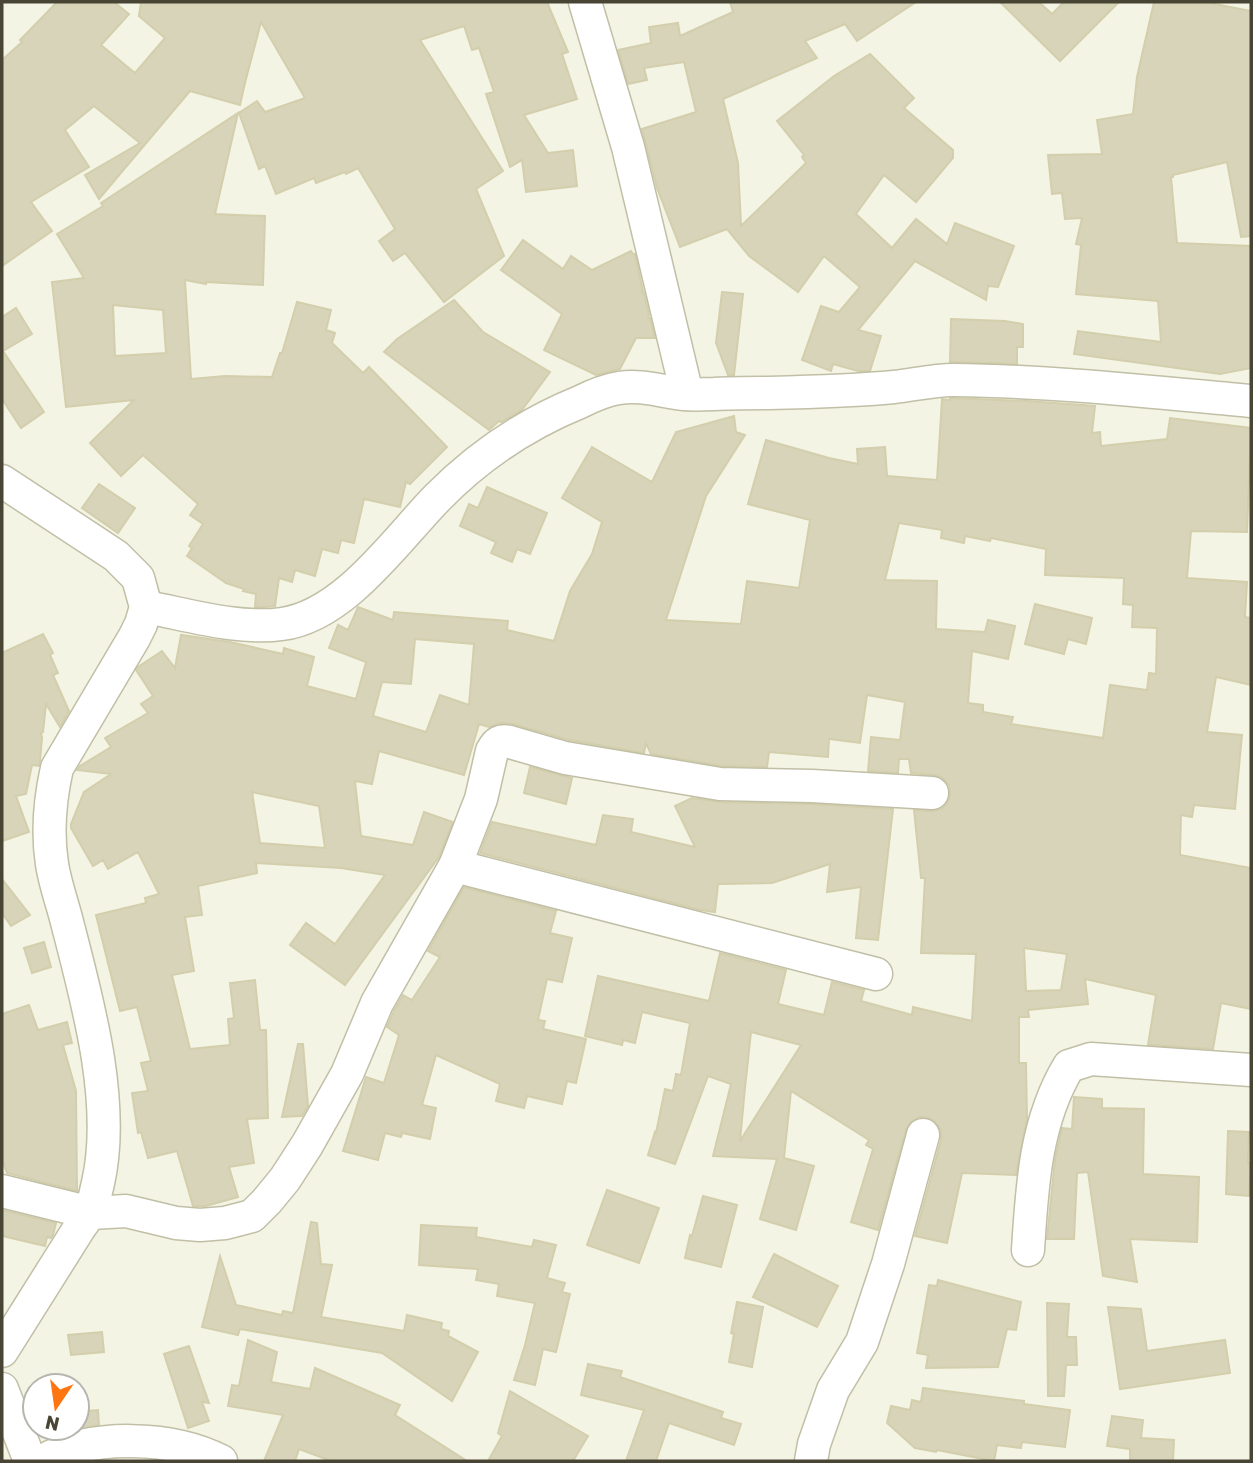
<svg xmlns="http://www.w3.org/2000/svg" width="1253" height="1463" font-family="Rubik,sans-serif">
  <rect width="100%" height="100%" fill="#f4f4e5"/>
  <g fill="#d7d4b9" stroke="#d3ceab" stroke-width="2" fill-rule="evenodd">
    <polygon points="57,2 114,2 129,14 101,45 135,73 165,38 139,16 141,2 547,2 568,52 562,54 577,99 524,115 548,153 573,150 577,186 526,192 522,160 510,167 486,94 494,92 479,48 472,50 464,26 420,40 503,171 476,189 504,256 444,302 405,253 393,261 379,241 395,229 358,168 346,174 345,172 316,183 314,178 276,194 265,166 259,169 239,113 257,101 265,112 305,98 261,22 245,83 240,105 190,91 99,199 85,175 140,143 94,106 65,130 89,167 31,202 52,231 2,266 2,60 22,42 20,40"/>
    <polygon points="730,2 916,2 857,41 845,24 805,41 817,58 723,99 738,163 741,226 806,163 802,157 804,155 777,121 834,76 870,54 914,98 904,108 953,150 953,158 916,202 884,175 856,214 892,248 916,219 947,244 955,223 1014,246 998,287 988,286 986,300 915,261 858,330 881,336 870,371 858,371 833,364 831,371 802,360 821,306 839,312 860,287 824,256 798,292 749,256 727,229 680,247 657,188 642,129 696,112 684,62 644,68 647,80 628,84 618,50 651,43 649,27 678,23 680,36 733,12"/>
    <polygon points="1000,2 1039,2 1052,14 1064,2 1119,2 1060,61"/>
    <polygon points="1154,2 1205,2 1251,11 1251,236 1241,237 1227,162 1173,175 1173,177 1171,177 1177,243 1251,246 1251,368 1220,374 1074,354 1078,331 1161,342 1158,301 1076,294 1081,245 1076,244 1082,218 1065,219 1062,193 1052,194 1048,155 1102,154 1097,120 1133,114 1137,77"/>
    <path d="M238 113 215 214 265 216 263 285 206 282V284L185 280 191 379 225 376 272 377 280 353H282L297 302 331 310 326 330 335 333 332 343 363 373 369 367 447 447 410 484 406 482 400 507 364 499 354 543 341 540 338 553 322 549 315 576 295 570 292 582 279 578 275 606 265 607H255L256 594 243 591 244 589 226 583 187 556 192 548 189 546 203 524 190 515 198 504 143 455 121 476 90 443 134 400 66 407 52 282 84 278 57 234 103 206 101 203ZM113 305 163 310 166 353 115 356Z"/>
    <polygon points="523,240 563,269 571,256 592,270 631,251 633,254 635,254 643,291 642,292 644,293 649,315 648,318 650,318 655,338 636,338 620,369 596,375 544,350 562,314 501,270"/>
    <polygon points="722,292 743,294 734,375 728,375 716,343"/>
    <polygon points="454,300 483,332 550,372 522,410 501,422 499,421 489,430 384,352 397,339"/>
    <polygon points="16,308 32,334 3,351 44,412 21,428 2,399 2,317"/>
    <polygon points="951,319 1005,321 1023,324 1023,347 1017,347 1017,364 950,362"/>
    <path d="M950 398 1027 401 1095 406 1092 433 1100 432 1101 446 1167 439 1170 418 1251 428 1247 532 1191 531 1187 578 1247 582 1245 617 1251 618V685L1216 677 1207 732 1242 735 1235 809 1194 805 1192 817 1181 815 1180 855 1251 868V1009L1221 1003 1213 1049 1148 1045 1156 995 1085 979 1088 1004 1028 1010 1029 1017H1019V1063H1026L1027 1119 1016 1175 962 1173 947 1243 915 1236 941 1140V1130L935 1122 928 1118 919 1117 911 1122 906 1130 878 1230 851 1222 873 1149 866 1145 869 1140 791 1091 784 1158 814 1166 796 1230 760 1219 777 1159 713 1156 731 1084 708 1076 675 1164 648 1155 655 1132 656 1133 665 1089 673 1091 676 1074 681 1075 690 1023 642 1012 635 1043 623 1040 622 1045 585 1036 598 976 709 1001 720 953 786 970 778 1004 824 1015 832 982 864 990 861 1001 912 1015 913 1007 972 1021 976 954 921 953 925 878H921L914 810 931 811 941 809 947 804 950 795 949 785 943 778 934 775 911 773 909 759H899L898 773 868 771 871 737 900 740 905 702 867 695 860 743 829 739 828 757 769 752 767 767 722 766 651 754 646 743 644 753 569 740 513 724 499 723 489 727 479 724 464 775 379 751 372 784 355 781 361 836 413 845 424 812 453 822 439 857 345 985 290 945 306 923 335 944 385 875 341 868 256 863 257 873 198 886 202 915 185 917 194 971 172 975 190 1049 230 1045 228 1019 234 1018 230 983 255 980 260 1030H266L268 1118 247 1119 254 1163 229 1167 238 1197 206 1206H193L177 1151 148 1158 141 1132 138 1133 132 1093 148 1091 141 1063 151 1061 137 1007 120 1011 96 915 146 903 145 898 159 894 138 852 108 869 103 860 93 866 71 828V824L84 792 111 774 77 770 80 766 111 747 105 738 148 713 141 704 153 696 136 670 138 667 162 651 175 668 181 635 230 642 283 654 284 648 314 657 307 686 356 699 366 662 329 648 338 625 348 630 358 607 393 620 394 612 508 621 507 630 554 641 570 591 592 554 602 522 562 498 592 447 652 482 676 432 734 416 736 432 745 435 706 496 666 620 741 624 747 581 799 588 810 520 748 504 766 440 829 458 858 464 857 449 885 447 887 476 937 480 942 399 950 400ZM899 523 942 530 941 538 964 543 965 536 990 541 991 538 1046 549 1045 575 1124 578 1123 604 1133 605 1132 627 1157 628 1156 674 1149 673 1147 690 1110 685 1103 738 1011 724 1013 717 983 712V705L968 703 972 651 1008 659 1015 626 988 620 985 632 936 629 937 581 885 580ZM415 639 474 644 469 705 440 695 426 732 373 716 382 682 411 684ZM252 792 319 806 325 848 260 843ZM1024 948 1067 954 1061 990 1026 991ZM751 1032 801 1045 740 1141 745 1088Z"/>
    <polygon points="99,484 135,508 118,533 82,508"/>
    <polygon points="487,487 547,513 530,554 517,549 512,562 491,553 496,542 460,526 469,504 478,508"/>
    <polygon points="1035,604 1092,618 1086,644 1068,639 1064,654 1025,644"/>
    <polygon points="43,634 53,653 50,655 58,673 53,675 69,711 60,727 46,704 43,732 41,733 42,738 40,761 39,766 32,765 26,794 16,796 29,832 2,841 2,653"/>
    <polygon points="530,767 572,778 566,804 524,793"/>
    <polygon points="692,798 720,802 811,804 893,809 878,940 856,938 861,887 827,892 830,864 772,883 718,884 715,912 700,910 480,853 492,822 596,845 603,815 633,819 631,832 695,847 675,806"/>
    <polygon points="2,879 30,915 11,926 2,913"/>
    <polygon points="464,887 556,911 550,933 572,938 562,982 547,979 538,1020 545,1021 543,1029 586,1039 576,1083 567,1081 562,1104 527,1096 524,1108 496,1101 500,1084 436,1055 422,1105 436,1108 430,1139 402,1133 401,1137 385,1133 378,1160 343,1151 366,1077 384,1083 399,1035 387,1027 394,1011 403,995 412,1000 440,957 428,951"/>
    <polygon points="44,942 51,967 32,973 24,948"/>
    <polygon points="29,1005 38,1030 67,1022 72,1043 63,1045 76,1091 77,1191 7,1173 2,1160 2,1014"/>
    <polygon points="298,1044 303,1044 308,1106 302,1116 282,1117"/>
    <polygon points="1074,1097 1102,1099 1102,1108 1144,1109 1143,1174 1199,1177 1197,1242 1130,1239 1137,1282 1103,1276 1088,1172 1077,1173 1074,1239 1047,1239 1055,1159 1062,1128 1072,1129"/>
    <polygon points="1228,1131 1249,1132 1248,1163 1251,1163 1249,1196 1226,1194"/>
    <polygon points="607,1190 659,1208 639,1263 587,1245"/>
    <polygon points="703,1196 737,1205 721,1267 685,1258 690,1235 692,1236"/>
    <polygon points="2,1210 56,1223 53,1235 51,1238 47,1237 45,1246 2,1236"/>
    <polygon points="311,1222 317,1223 321,1264 332,1265 321,1317 404,1331 407,1315 442,1323 441,1329 449,1331 448,1336 478,1352 452,1401 382,1353 240,1329 238,1335 202,1327 220,1256 236,1305 282,1315 283,1311 293,1313"/>
    <polygon points="421,1225 477,1228 476,1237 532,1247 534,1240 556,1245 547,1278 565,1283 562,1292 570,1294 556,1352 543,1349 535,1385 514,1380 525,1345 535,1303 497,1296 499,1284 476,1280 478,1269 419,1265"/>
    <polygon points="774,1254 838,1286 817,1327 753,1297"/>
    <polygon points="938,1280 1021,1302 1016,1330 1007,1329 998,1367 926,1368 928,1355 917,1353 929,1285 937,1286"/>
    <polygon points="737,1302 763,1307 752,1367 729,1362 734,1334 731,1333"/>
    <polygon points="1047,1303 1069,1304 1067,1337 1076,1337 1077,1365 1066,1365 1064,1396 1048,1396"/>
    <polygon points="1108,1307 1141,1309 1147,1351 1225,1340 1230,1373 1120,1389"/>
    <polygon points="102,1332 104,1352 71,1355 68,1335"/>
    <polygon points="248,1340 277,1352 271,1382 310,1389 315,1368 400,1405 395,1415 467,1461 331,1461 299,1449 295,1461 264,1461 283,1415 228,1406 232,1385 239,1386"/>
    <polygon points="189,1346 209,1403 202,1402 209,1421 188,1428 164,1354"/>
    <polygon points="588,1364 622,1371 620,1377 723,1412 721,1418 741,1424 734,1445 669,1423 656,1461 626,1461 644,1410 581,1395"/>
    <polygon points="923,1388 1024,1401 1024,1404 1070,1410 1065,1447 1022,1442 1021,1448 997,1445 994,1461 937,1450 936,1452 915,1448 887,1423 891,1406 910,1410 912,1400 921,1402"/>
    <polygon points="510,1391 588,1436 573,1461 488,1461 502,1436 498,1433"/>
    <polygon points="98,1410 99,1425 77,1429 77,1412"/>
    <polygon points="1112,1416 1143,1420 1141,1438 1174,1440 1173,1461 1130,1461 1130,1449 1107,1446"/>
  </g>
  <g fill="none" stroke-linecap="round" stroke-linejoin="round">
    <defs>
      <g id="street">
        <polyline points="585,2 628,147 687,394"/>
        <path d="M2 481 116 556 138 578 146 607 141 624 134 638 57 768C50 799 47 832 52 864 55 884 63 905 68 926 88 1003 116 1104 98 1183 93 1204 93 1210 80 1227L2 1351"/>
        <path d="M146 607C189 615 239 630 282 624 344 616 396 540 437 498 478 456 526 424 580 402 592 396 606 390 619 388 641 384 663 392 684 394 694 395 704 394 714 394 732 393 750 393 768 393 810 392 852 391 894 387 913 385 933 380 953 380 1053 381 1152 392 1251 401"/>
        <polyline points="455,866 876,974"/>
        <path d="M2 1191 91 1213 126 1211 176 1223 200 1225 225 1223 252 1216 267 1201 285 1179 307 1145 347 1074 377 1003 455 866 481 799 492 751C497 742 500 740 510 742L565 758 720 784 812 786 932 793"/>
        <path d="M1028 1250C1032 1187 1035 1122 1069 1066L1091 1059 1251 1070"/>
        <polyline points="2,1389 30,1461"/>
        <path d="M43 1461C91 1433 172 1436 221 1461"/>
        <polyline points="811,1461 814,1444 833,1390 862,1342 888,1264 923,1135"/>
      </g>
    </defs>
    <use href="#street" stroke="#c1bfa6" stroke-width="35"/>
    <use href="#street" stroke="#fff" stroke-width="32"/>
  </g>
  <rect width="1253" height="1463" fill="none" stroke="#484534" stroke-width="7"/>
  <g transform="translate(56 1407) rotate(193)"><circle r="33" fill="#ffffff" stroke="#b6b5ae" stroke-width="2"/>
  <path d="M0-5L12 26L0 18L-12 26Z" fill="#ff7511"/>
  <text y="-10" font-size="19" font-weight="bold" text-anchor="middle" fill="#484534">N</text>
  </g>
</svg>
